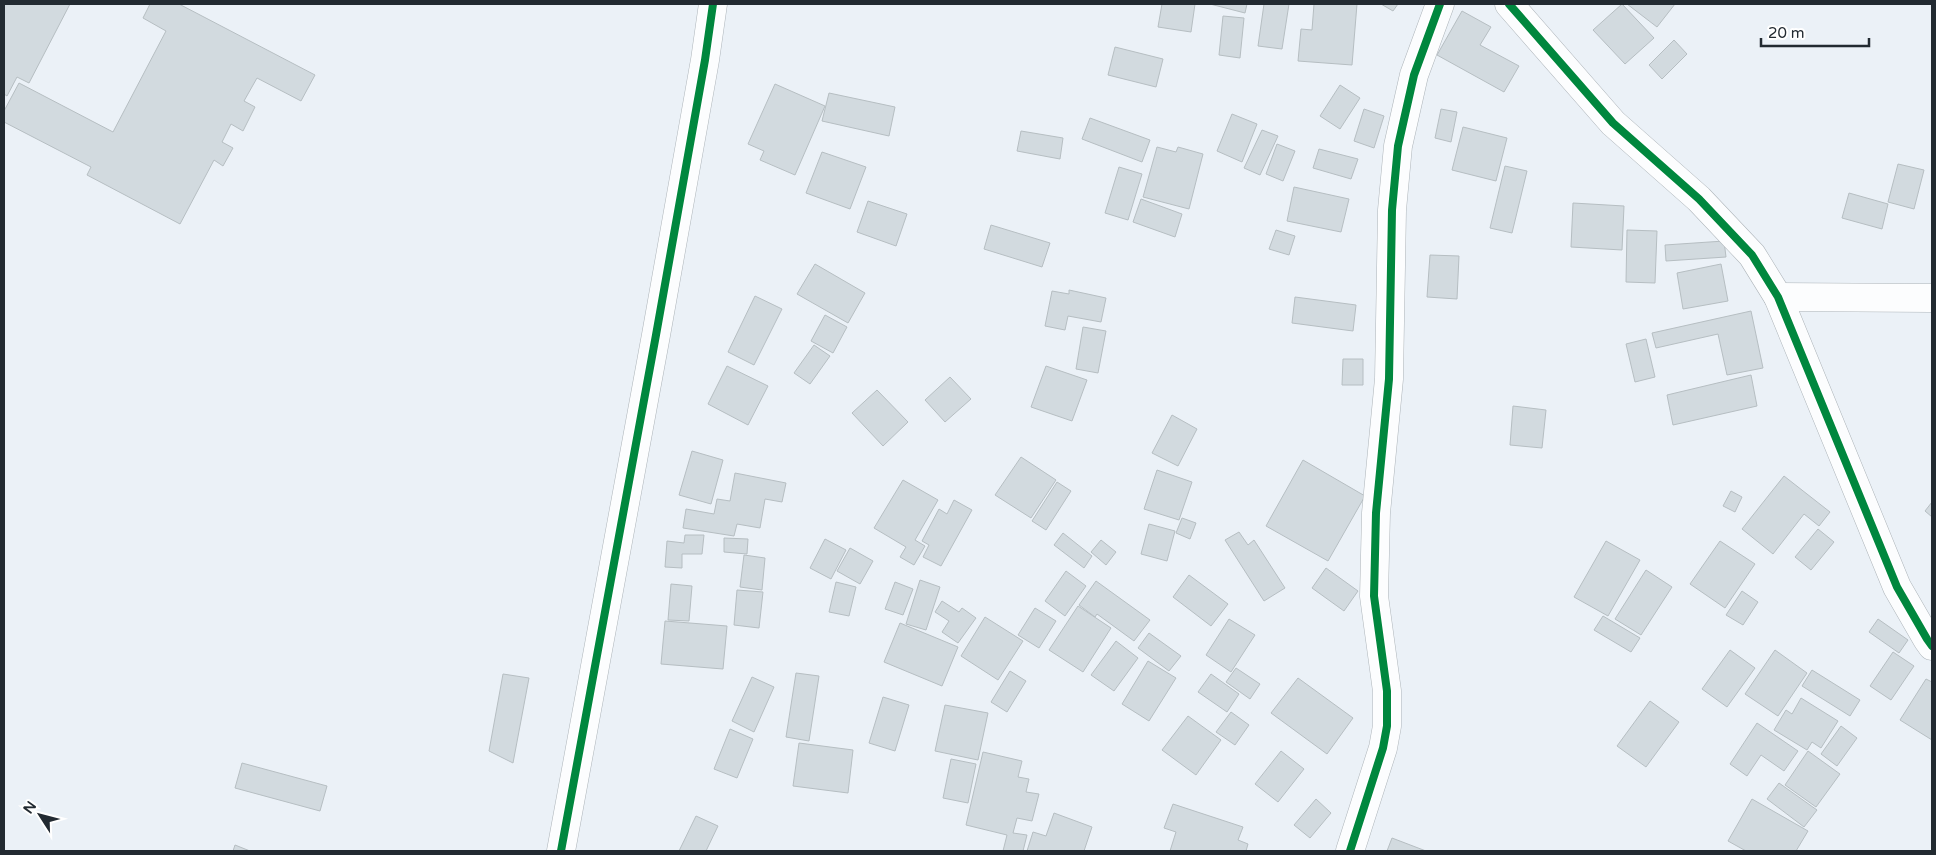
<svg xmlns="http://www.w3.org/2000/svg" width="1936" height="855" font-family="'Varela Round',sans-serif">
  <rect width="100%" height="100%" fill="#ebf1f7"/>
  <g fill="#d2dadf" stroke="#b6bec2">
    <polygon points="4,4 70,4 29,83 17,77 7,96 4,94"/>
    <polygon points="150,4 179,4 315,75 301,101 257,78 244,101 255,107 243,131 231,124 222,142 233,148 223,166 214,160 180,224 87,175 91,167 4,122 4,111 19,83 113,132 166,31 143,18"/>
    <polygon points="1162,4 1195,4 1191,32 1158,27"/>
    <polygon points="1210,4 1247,4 1245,13"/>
    <polygon points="1264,4 1289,4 1282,49 1258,46"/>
    <polygon points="1314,4 1357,4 1352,65 1298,61 1301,29 1312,30"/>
    <polygon points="1381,4 1398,4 1393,11"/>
    <polygon points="1622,4 1654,38 1625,64 1593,30"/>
    <polygon points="1627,4 1675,4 1657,27"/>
    <polygon points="1462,11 1491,27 1480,45 1519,66 1504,92 1437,55"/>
    <polygon points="1223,16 1244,18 1240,58 1219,55"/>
    <polygon points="1674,40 1687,54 1662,79 1649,65"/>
    <polygon points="1115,47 1163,59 1156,87 1108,75"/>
    <polygon points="775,84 825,106 795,175 760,160 764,151 748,144"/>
    <polygon points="1340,85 1360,98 1340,129 1320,116"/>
    <polygon points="829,93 895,107 889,136 822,121"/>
    <polygon points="1364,109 1384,116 1374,148 1354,141"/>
    <polygon points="1441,109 1457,112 1451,142 1435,138"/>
    <polygon points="1232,114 1257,124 1242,162 1217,151"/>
    <polygon points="1090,118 1150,140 1142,162 1082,139"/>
    <polygon points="1463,127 1507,138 1496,181 1452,170"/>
    <polygon points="1262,130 1278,136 1260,175 1244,168"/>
    <polygon points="1021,131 1063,138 1060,159 1017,151"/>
    <polygon points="1277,144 1295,151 1283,181 1266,174"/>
    <polygon points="1157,147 1176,152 1178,147 1203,154 1189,209 1143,197"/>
    <polygon points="1319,149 1358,159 1351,179 1313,168"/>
    <polygon points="822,152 866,167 850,209 806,193"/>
    <polygon points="1898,164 1924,170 1914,209 1888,202"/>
    <polygon points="1505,166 1527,171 1512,233 1490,228"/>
    <polygon points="1119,167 1142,174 1128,220 1105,213"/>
    <polygon points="1294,187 1349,199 1341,232 1287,221"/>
    <polygon points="1849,193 1888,204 1882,229 1842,218"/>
    <polygon points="1141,199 1182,214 1175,237 1133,222"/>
    <polygon points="868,201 907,214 896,246 857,232"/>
    <polygon points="1573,203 1624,206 1622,250 1571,247"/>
    <polygon points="991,225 1050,243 1042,267 984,249"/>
    <polygon points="1276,230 1295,236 1289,255 1269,249"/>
    <polygon points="1627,230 1657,231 1655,283 1626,282"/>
    <polygon points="1724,241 1726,257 1666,261 1665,245"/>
    <polygon points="1430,255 1459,256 1457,299 1427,297"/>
    <polygon points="815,264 865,293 848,323 797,294"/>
    <polygon points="1721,264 1728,301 1683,309 1677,273"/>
    <polygon points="1069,290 1106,298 1101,322 1068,316 1065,330 1045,326 1052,291 1069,294"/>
    <polygon points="755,296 782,309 754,365 728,352"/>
    <polygon points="1295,297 1356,305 1353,331 1292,323"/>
    <polygon points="1751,311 1763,368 1727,375 1718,334 1656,348 1652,333"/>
    <polygon points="825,315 847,327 833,353 811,341"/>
    <polygon points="1083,327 1106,331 1098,373 1076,369"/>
    <polygon points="1646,339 1655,377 1635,382 1626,344"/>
    <polygon points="814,345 830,356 810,384 794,373"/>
    <polygon points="1343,359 1363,359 1363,385 1342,385"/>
    <polygon points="727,366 768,386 748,425 708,404"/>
    <polygon points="1046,366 1087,380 1072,421 1031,407"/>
    <polygon points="1751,375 1757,406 1673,425 1667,395"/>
    <polygon points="950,377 971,399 945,422 925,400"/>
    <polygon points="877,390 908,422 883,446 852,413"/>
    <polygon points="1513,406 1546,410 1542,448 1510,445"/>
    <polygon points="1172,415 1197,429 1178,466 1152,453"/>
    <polygon points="692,451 723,460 711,504 679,495"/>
    <polygon points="1021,457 1056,480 1031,518 995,495"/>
    <polygon points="1303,460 1365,496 1328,561 1266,526"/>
    <polygon points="1157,470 1192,482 1179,520 1144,509"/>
    <polygon points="735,473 786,483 782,502 765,499 760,528 737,524 734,536 683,528 686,509 714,514 717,499 730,501"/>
    <polygon points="1784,476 1830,512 1819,526 1804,514 1773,554 1742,529"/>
    <polygon points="903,480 938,500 915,540 925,546 914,565 900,557 906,547 874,528"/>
    <polygon points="1057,482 1071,491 1046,530 1032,521"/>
    <polygon points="1731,491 1742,497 1735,512 1723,506"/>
    <polygon points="954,500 972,510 941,566 923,557 929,545 922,541 939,509 947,514"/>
    <polygon points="1932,502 1932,517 1925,511"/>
    <polygon points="1182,518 1196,523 1190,539 1176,533"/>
    <polygon points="1149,524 1175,531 1167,561 1141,554"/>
    <polygon points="1818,529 1834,542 1811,570 1795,557"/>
    <polygon points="1239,532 1248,545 1254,540 1285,588 1264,601 1225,540"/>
    <polygon points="1063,533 1092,556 1084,568 1054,545"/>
    <polygon points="685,535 704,535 702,554 682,554 682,568 665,567 667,541 684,543"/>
    <polygon points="724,538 748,539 747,554 724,552"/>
    <polygon points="825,539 846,550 831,579 810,568"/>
    <polygon points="1101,540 1116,552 1106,565 1091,552"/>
    <polygon points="1606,541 1640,560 1608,616 1574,597"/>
    <polygon points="1720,541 1755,564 1725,608 1690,584"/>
    <polygon points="850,548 873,561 860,584 837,571"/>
    <polygon points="744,555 765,558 762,590 740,587"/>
    <polygon points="1326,568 1358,591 1344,611 1312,588"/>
    <polygon points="1646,570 1672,587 1641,635 1615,619"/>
    <polygon points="1066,571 1086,586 1065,616 1045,601"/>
    <polygon points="1189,575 1228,604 1211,626 1173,597"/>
    <polygon points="920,580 940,587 926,630 906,624"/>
    <polygon points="1096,581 1150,620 1134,641 1097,614 1095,617 1079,605"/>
    <polygon points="836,582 856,587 849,616 829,612"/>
    <polygon points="895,582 913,589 903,615 885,609"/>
    <polygon points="671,584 692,586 689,621 668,620"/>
    <polygon points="737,590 763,592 759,628 734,625"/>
    <polygon points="1742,591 1758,602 1743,625 1726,615"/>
    <polygon points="942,601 959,612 962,608 976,618 958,643 942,632 949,621 935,612"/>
    <polygon points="1078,606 1111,628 1083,672 1049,650"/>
    <polygon points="1035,608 1056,621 1039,648 1018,635"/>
    <polygon points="1603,616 1640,638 1631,652 1594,630"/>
    <polygon points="985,617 1023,641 998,680 961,656"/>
    <polygon points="1229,619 1255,635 1231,672 1206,655"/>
    <polygon points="1878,619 1908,640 1899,653 1869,632"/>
    <polygon points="665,621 727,626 723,669 661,664"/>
    <polygon points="900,623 958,647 942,686 884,662"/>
    <polygon points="1149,633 1181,656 1169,671 1138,648"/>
    <polygon points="1116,641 1138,658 1114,691 1091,675"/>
    <polygon points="1730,650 1755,668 1727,707 1702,689"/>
    <polygon points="1775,650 1807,673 1778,716 1745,694"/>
    <polygon points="1893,652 1914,666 1891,700 1870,686"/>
    <polygon points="1148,661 1176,678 1149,721 1122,704"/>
    <polygon points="1236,668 1260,684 1250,699 1226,682"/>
    <polygon points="1812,670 1860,700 1850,716 1802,686"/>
    <polygon points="1010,671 1026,681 1007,712 991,702"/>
    <polygon points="796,673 819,676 809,741 786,737"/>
    <polygon points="503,674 529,678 513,763 489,751"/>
    <polygon points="1211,674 1239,694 1227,712 1198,692"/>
    <polygon points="752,677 774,687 754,732 732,721"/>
    <polygon points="1298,678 1353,718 1327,754 1271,713"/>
    <polygon points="1926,679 1932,682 1932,740 1900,720"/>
    <polygon points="883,697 909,705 895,751 869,743"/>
    <polygon points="1801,698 1838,721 1821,748 1812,742 1807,750 1774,730 1786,710 1792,714"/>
    <polygon points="1650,701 1679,722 1646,767 1617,746"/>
    <polygon points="945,705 988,713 978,760 935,751"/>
    <polygon points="1231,712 1249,725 1235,745 1216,732"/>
    <polygon points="1188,716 1221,740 1196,775 1162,750"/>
    <polygon points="1757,723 1798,751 1784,771 1761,755 1747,776 1730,764"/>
    <polygon points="1841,726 1857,738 1837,766 1821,754"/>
    <polygon points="730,729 753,739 737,778 714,769"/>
    <polygon points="799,743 853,750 848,793 793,786"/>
    <polygon points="1281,751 1304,769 1278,802 1255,784"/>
    <polygon points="1808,751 1840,774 1816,807 1785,785"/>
    <polygon points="983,752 1022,761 1018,777 1029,779 1026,792 1039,794 1032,821 1017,818 1013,833 1027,835 1023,851 1003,851 1007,835 966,825"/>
    <polygon points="951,759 976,764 968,803 943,798"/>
    <polygon points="242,763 327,786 320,811 235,788"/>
    <polygon points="1779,783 1817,810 1804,827 1767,799"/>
    <polygon points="1316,799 1331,813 1310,838 1294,825"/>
    <polygon points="1752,799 1808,831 1796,851 1746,851 1728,841"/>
    <polygon points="1173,804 1243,827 1238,840 1248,844 1246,851 1170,851 1176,832 1164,828"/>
    <polygon points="1054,813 1092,827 1084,851 1027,851 1033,832 1046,836"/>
    <polygon points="696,816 718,826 706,851 679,851"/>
    <polygon points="1392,838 1426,851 1387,851"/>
    <polygon points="235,845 250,851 233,851"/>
  </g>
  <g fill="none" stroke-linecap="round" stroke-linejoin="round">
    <defs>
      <g id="minor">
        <polyline points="1509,4 1613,123 1699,199 1752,255 1778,297 1897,587 1927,639 1932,646"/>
        <polyline points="1778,297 1932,298"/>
        <polyline points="561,851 656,335 705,60 713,4"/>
        <polyline points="1350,851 1383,748 1387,726 1387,691 1374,596 1376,513 1389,379 1392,210 1398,146 1414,75 1440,4"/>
      </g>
    </defs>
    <use href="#minor" stroke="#adb4b9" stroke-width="29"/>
    <use href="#minor" stroke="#fcfdfe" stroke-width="28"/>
    <defs>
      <g id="cycleway">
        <polyline points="1509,4 1613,123 1699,199 1752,255 1778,297 1897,587 1927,639 1932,646"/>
        <polyline points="561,851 656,335 705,60 713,4"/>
        <polyline points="1350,851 1383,748 1387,726 1387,691 1374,596 1376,513 1389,379 1392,210 1398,146 1414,75 1440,4"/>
      </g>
    </defs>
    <use href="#cycleway" stroke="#fff" stroke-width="11"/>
    <use href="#cycleway" stroke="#00873e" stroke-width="8"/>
  </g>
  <rect width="1936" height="855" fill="none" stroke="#222a31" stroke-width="10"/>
  <g transform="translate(40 815) rotate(306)" stroke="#ffffff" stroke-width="4" paint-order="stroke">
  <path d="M0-4L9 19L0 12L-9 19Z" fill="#222a31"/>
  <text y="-8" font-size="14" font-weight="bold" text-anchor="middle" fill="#222a31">N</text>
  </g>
  <path d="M1761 38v8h108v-8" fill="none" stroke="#222a31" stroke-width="2.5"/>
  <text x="1768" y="38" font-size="15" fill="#222a31" stroke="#ffffff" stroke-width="4" paint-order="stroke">20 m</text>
</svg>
